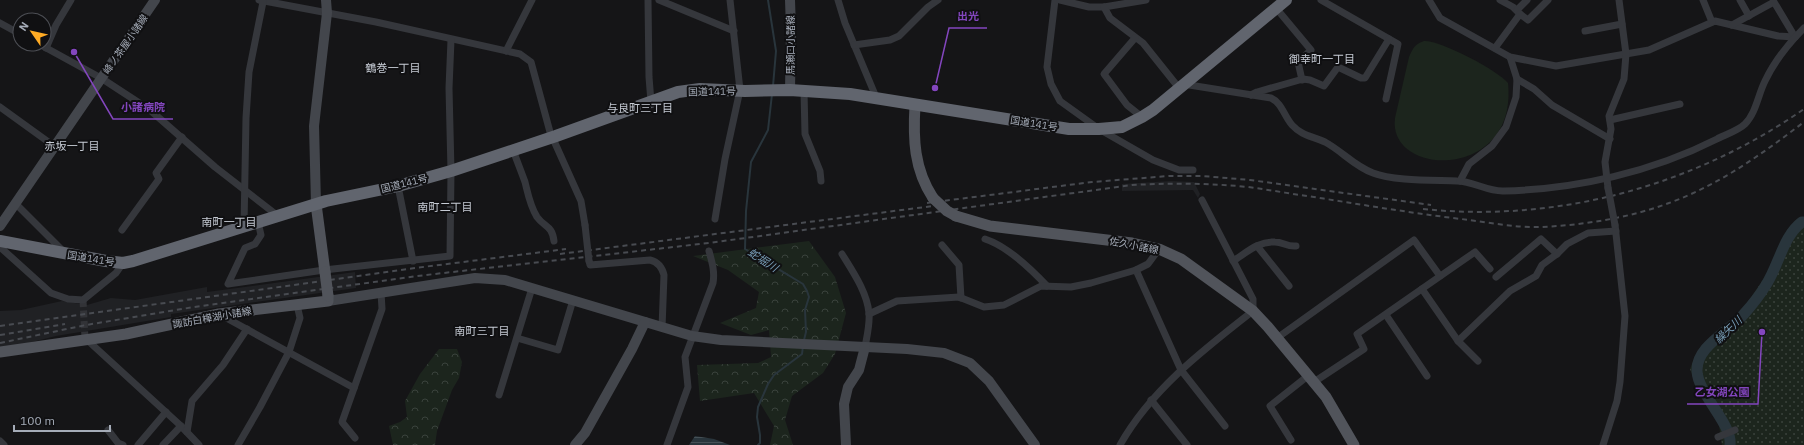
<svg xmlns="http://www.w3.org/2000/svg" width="1804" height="445" font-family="'IBM Plex Sans','Noto Sans JP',sans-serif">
  <defs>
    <pattern id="forest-crowns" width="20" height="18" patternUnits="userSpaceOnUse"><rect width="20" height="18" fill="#1c251d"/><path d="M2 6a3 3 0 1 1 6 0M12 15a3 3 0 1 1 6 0" fill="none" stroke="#3a423c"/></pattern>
    <pattern id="park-dots" width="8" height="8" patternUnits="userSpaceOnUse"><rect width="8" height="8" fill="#1c251d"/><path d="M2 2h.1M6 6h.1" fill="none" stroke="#3a423c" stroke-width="1.8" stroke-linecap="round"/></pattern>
    <pattern id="water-rules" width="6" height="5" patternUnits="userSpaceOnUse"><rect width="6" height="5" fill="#29353c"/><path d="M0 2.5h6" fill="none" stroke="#455056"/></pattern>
  </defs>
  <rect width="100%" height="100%" fill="#151517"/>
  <g fill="#202124">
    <polygon points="1171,181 1194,182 1200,194 1198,198 1193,190 1122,191 1122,184"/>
    <polygon points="355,272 356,288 171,314 171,317 56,336 0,350 0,311 21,310 62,301 87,305 111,298 135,300 207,287 207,292"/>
  </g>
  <path fill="#1c251d" d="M1424 41C1440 40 1497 70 1508 83 1518 181 1387 178 1395 118L1409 57C1413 48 1415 44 1424 41Z"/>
  <g fill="url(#forest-crowns)">
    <polygon points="809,241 835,277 846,313 835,354 823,373 792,396 785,420 793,445 770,445 774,426 754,393 700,401 697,365 758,363 771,357 769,330 751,335 720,323 756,308 759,292 728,270 693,256"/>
    <polygon points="439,349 457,349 462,362 459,378 452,390 437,431 435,445 393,445 389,426 400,422 407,417 405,401 420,374"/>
  </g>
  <polygon fill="url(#park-dots)" points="1798,218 1804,218 1804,445 1722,445 1719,425 1698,389 1690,369 1696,354 1743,309 1769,271 1788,229"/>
  <polygon fill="url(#water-rules)" points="695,436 714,439 730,445 689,445"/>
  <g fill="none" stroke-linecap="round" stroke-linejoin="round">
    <g stroke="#29353c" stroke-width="2">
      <polyline points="768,0 776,51 773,86"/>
      <polyline points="772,94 768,130 751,162 746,211 745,249 803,284 807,291 809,297 805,310 806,332 804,340"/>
      <polyline points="758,445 760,443 760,435 757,417 758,407 768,384 774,375 802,354 803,346"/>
    </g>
    <path stroke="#29353c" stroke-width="11" d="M1730 445C1733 425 1698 394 1697 371 1696 346 1730 331 1744 314 1752 305 1760 295 1766 285 1779 265 1783 236 1802 222H1804"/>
    <polyline stroke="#323337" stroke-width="7" stroke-dasharray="7 3.5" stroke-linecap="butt" points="83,300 85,338"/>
    <g stroke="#35373c" stroke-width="7">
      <polyline points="259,0 376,22 520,54 531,62 550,132 581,201 585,225"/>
      <polyline points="648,0 649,77 651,102"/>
      <polyline points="659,0 734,31"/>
      <polyline points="838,0 845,23 876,97"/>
      <polyline points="1055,0 1047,67 1051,84 1060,101 1099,129 1153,160 1179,170 1193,170"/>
      <polyline points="1060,0 1089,7 1104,7 1146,0"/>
      <polyline points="1321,0 1398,44 1386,99"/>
      <polyline points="1429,0 1440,18 1510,57 1556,66 1649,50 1715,21 1778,36 1795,37"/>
      <polyline points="1500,0 1513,7 1520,14"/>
      <polyline points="1703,0 1712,22"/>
      <polyline points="1740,0 1749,16"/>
      <polyline points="1104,7 1110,18 1143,43 1179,88"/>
      <polyline points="1276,8 1311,50 1298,62 1302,80"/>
      <polyline points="1517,10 1527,0"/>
      <polyline points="0,23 20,34"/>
      <polyline points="1732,25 1774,2 1795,37"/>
      <polyline points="1585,31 1622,24"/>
      <polyline points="1135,38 1104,74 1127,105 1142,117"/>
      <polyline points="39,44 101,78 150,110 215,167 278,216"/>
      <polyline points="854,45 890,40 899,36 928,7 938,0"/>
      <polyline points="46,48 56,25 71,0"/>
      <polyline points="1495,48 1520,14 1528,20 1548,0"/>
      <polyline points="506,51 532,0"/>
      <polyline points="1517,79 1534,89 1552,105 1610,139"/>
      <path d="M1183 84 1271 98C1282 103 1284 116 1292 125 1302 136 1312 136 1325 142 1342 151 1354 166 1373 173 1393 181 1434 180 1457 181 1473 181 1488 192 1504 191 1577 189 1652 172 1717 139 1725 135 1739 130 1745 124 1756 113 1758 95 1765 81 1774 62 1789 43 1804 28"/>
      <polyline points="804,91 805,134 820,171 821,181"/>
      <polyline points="1251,95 1257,92 1303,79 1310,80 1324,86 1338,67 1361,78 1365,78 1389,39"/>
      <polyline points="0,107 54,146"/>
      <polyline points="1610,120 1680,104"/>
      <path d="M513 150C517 161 521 171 525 182 528 194 530 206 537 217 545 228 552 225 554 241"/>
      <polyline points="1460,181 1469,164 1492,146 1506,127 1516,97 1517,79 1510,57"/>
      <polyline points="398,186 413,261"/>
      <polyline points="1608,188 1605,162 1611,129 1609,116 1624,79 1626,54 1619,0"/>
      <polyline points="15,203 64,252"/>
      <polyline points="715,219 725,159 740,90 730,0"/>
      <polyline points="258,222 261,235 255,244 245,248 228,284 324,270 450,256 451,171 449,88 451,40"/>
      <polyline points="244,226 246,118 249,72 263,2"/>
      <polyline points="122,230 159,179 156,173 182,137"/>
      <path d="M985 239C1007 246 1031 269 1047 286"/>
      <polyline points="942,245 959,265 961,298"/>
      <polyline points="1257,246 1289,286"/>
      <polyline points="0,247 51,293 68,299 83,300 116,273 123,263"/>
      <path d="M842 254C853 272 867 292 869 313 870 324 867 336 865 347"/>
      <path d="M589 261 590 265 650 260C658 262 662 267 664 275L662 328"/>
      <path d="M1233 261C1246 253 1258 241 1275 242 1283 242 1287 247 1296 246"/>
      <polyline points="1136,270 1181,370 1225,426"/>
      <polyline points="1496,277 1541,239 1557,254"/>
      <polyline points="1422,289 1458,341 1478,361"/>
      <polyline points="219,314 354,388"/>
      <polyline points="869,314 897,301 959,297 984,307 1004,305 1041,286 1071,287 1091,283 1136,270 1148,264 1159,249"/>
      <polyline points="1386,315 1427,376"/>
      <polyline points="85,338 181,426 199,445"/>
      <polyline points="517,338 558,350 573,300"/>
      <polyline points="1277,338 1414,240 1440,276"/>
      <polyline points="1458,341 1510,291 1536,276 1542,265 1557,254 1567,244 1588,233 1616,231"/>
      <polyline points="1314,382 1364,349 1357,334 1475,252 1490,269"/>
      <polyline points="499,395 532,288"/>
      <polyline points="1151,400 1187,445"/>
      <polyline points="108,430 118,443 123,445"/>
      <polyline points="187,432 192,401 223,365 247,329"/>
      <polyline points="1718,437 1735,430"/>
      <polyline points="355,438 342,422 382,309 381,292"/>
      <polyline points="1291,440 1270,406 1309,375"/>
      <polyline points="0,441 4,445"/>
      <polyline points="138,445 166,412"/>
      <polyline points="163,445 181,426"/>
      <polyline points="238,445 260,407 289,352 300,318 297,305"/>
      <path d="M667 445 688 387 685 357 713 283C715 272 712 262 709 251"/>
      <path d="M1120 445C1151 390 1203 350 1253 311V299L1202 200"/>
      <polyline points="1603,445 1617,401 1620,382 1625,316 1615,225"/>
    </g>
    <g stroke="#43464c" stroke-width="10">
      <polyline points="790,0 791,29 790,90"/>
      <polyline points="316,204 314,126 327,13 326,0"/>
      <polyline points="0,226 155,0"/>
      <polyline points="328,301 475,278 505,280 692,336 721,340 907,349 944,353 970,363 989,381 1035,445"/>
      <polyline points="575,445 585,433 632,349 645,322"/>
      <polyline points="846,445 844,404 848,387 859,370 865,347"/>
    </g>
    <g stroke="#51545b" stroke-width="11">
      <path d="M915 105C913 139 914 169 933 198"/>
      <polyline points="316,204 325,272"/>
      <polyline points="956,216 990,226 1132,243 1159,249 1181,259 1253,311 1268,327 1326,397 1354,445"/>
      <polyline points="0,352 126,334 219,314 328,301 328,296"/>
    </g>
    <polyline stroke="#61656e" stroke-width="12" points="0,241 106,261 123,263 133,261 326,201 398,186 451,171 556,136 678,92 700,89 745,91 790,90 850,94 1069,129 1099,129 1122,127 1142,117 1153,110 1286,0"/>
    <g stroke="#484b51" stroke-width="2" stroke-dasharray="5 4" stroke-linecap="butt">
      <polyline points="927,203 1092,182 1169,176 1202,176 1250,180 1431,205"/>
      <path d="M1423 209C1558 223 1693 186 1804 109"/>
      <polyline points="560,254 933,206"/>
      <polyline points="0,326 415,268 566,249"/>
      <polyline points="0,335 65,324"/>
      <path d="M0 343 86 325 194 307 417 276 709 243 1132 185C1171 183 1209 183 1248 187 1270 190 1292 194 1314 197 1363 205 1412 213 1461 219 1487 222 1515 228 1541 227 1584 225 1629 218 1669 203 1719 185 1762 154 1804 122"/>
    </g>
    <g stroke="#35373c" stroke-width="7">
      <polyline points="1608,188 1615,225"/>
      <polyline points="585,225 589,261"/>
    </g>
    <g stroke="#51545b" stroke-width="11">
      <polyline points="933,198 947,211 956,216"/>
      <polyline points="325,272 328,296"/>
    </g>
  </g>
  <g text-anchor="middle" stroke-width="4" stroke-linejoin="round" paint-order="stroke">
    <g font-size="10" fill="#a5acb8" stroke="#101012">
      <text transform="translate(125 44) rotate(-55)" y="4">峰ノ茶屋小諸線</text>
      <text transform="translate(790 45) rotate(-90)" y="4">馬瀬口小諸線</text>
      <text transform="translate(712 91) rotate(-1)" y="4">国道141号</text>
      <text transform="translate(1034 123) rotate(9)" y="4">国道141号</text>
      <text transform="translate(404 183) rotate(-14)" y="4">国道141号</text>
      <text transform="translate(1134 245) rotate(11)" y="4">佐久小諸線</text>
      <text transform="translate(91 258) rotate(9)" y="4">国道141号</text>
      <text transform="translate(212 317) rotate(-10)" y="4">諏訪白樺湖小諸線</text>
    </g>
    <g font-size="11" fill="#c6cbd4" stroke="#101012">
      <text x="1322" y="63">御幸町一丁目</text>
      <text x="393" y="72">鶴巻一丁目</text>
      <text x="640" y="112">与良町三丁目</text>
      <text x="72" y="150">赤坂一丁目</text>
      <text x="445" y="211">南町二丁目</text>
      <text x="229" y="226">南町一丁目</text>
      <text x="482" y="335">南町三丁目</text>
    </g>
    <g font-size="11" font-style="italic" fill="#789db7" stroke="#101012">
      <text transform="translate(763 260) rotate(33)" y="4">蛇堀川</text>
      <text transform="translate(1728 330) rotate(-44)" y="4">繰矢川</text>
    </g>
  </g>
  <path fill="none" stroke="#8346be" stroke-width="1.5" d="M935 88L949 28H987M74 52L113 119H173M1762 332L1758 404H1687"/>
  <g fill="#8346be" stroke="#101012" stroke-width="1.5">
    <circle cx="935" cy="88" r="4"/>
    <circle cx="74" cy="52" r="4"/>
    <circle cx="1762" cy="332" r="4"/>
  </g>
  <g font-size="11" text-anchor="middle" font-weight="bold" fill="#8346be" stroke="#101012" stroke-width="4" stroke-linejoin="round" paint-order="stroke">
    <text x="968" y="20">出光</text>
    <text x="143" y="111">小諸病院</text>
    <text x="1722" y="396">乙女湖公園</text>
  </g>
  <g transform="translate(32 32) rotate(304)"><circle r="19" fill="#101012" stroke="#4c4e54"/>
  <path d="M0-3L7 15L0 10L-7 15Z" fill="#ffab24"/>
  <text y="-6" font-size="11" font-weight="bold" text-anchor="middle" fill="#a5acb8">N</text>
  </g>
  <path d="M14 425v6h96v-6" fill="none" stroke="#a5acb8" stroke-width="2"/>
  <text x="20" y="425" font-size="12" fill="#a5acb8" stroke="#101012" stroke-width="3" paint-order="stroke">100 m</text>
</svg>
